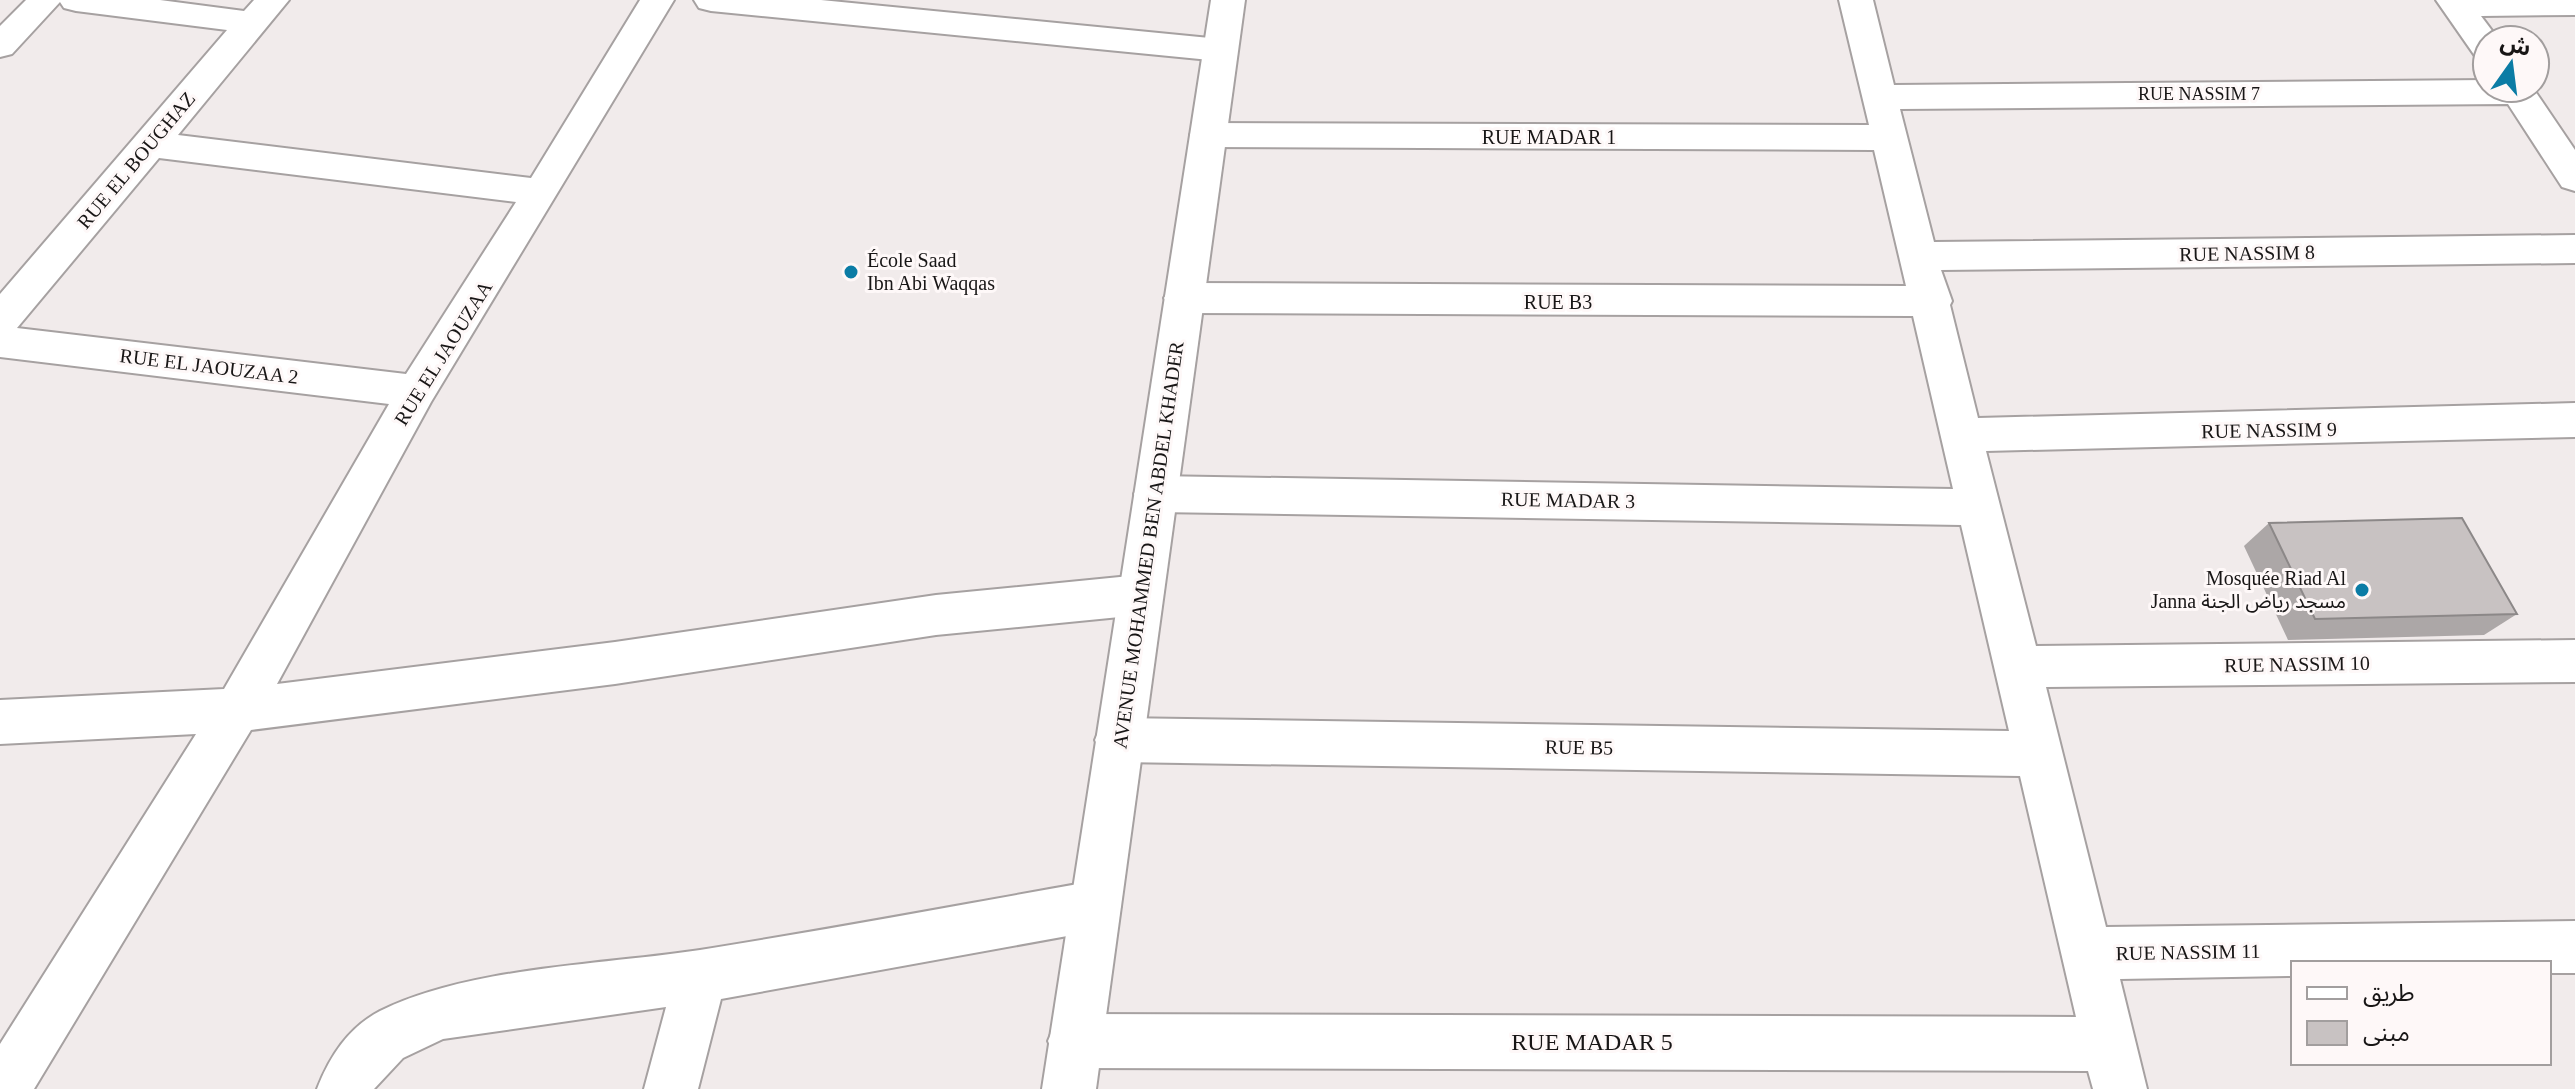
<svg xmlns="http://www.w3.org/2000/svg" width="2575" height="1089" font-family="'Times New Roman','Noto Sans Arabic',serif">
  <rect width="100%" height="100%" fill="#f1ebeb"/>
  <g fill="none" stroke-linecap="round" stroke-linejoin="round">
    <defs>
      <g id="minor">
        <path d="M26 0H160L244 11 254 0H289L178 135 531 178 640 0H674L431 402 277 684 615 642 936 595 1140 575 1156 581 1162 595 1156 609 1140 615 936 635 615 684 251 730 34 1089H0V1044L196 734 0 744V700L224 689 389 404 0 357V294L227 30 76 11 64 8 60 2 12 54 0 57V26ZM159 158 516 202 406 374 17 328Z"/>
        <polygon points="694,0 821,0 1220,39 1232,42 1237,50 1232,58 1220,61 711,11 699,8"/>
        <polygon points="1839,0 1873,0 1894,85 2487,80 2487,88 2533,88 2575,150 2575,191 2562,187 2508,104 1900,109 1934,242 2575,235 2575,263 1941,270 1952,301 1950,305 1978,418 2575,403 2575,437 1986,451 2036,646 2575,640 2575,682 2046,687 2106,927 2575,921 2575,973 2549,973 2549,963 2293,963 2293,976 2120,979 2147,1089 2093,1089 2088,1071 1075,1068 1056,1060 1048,1041 1056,1022 1075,1014 2076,1017 2020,776 1119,762 1102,756 1095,740 1102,724 1119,718 2009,731 1961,525 1156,512 1141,507 1134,494 1141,481 1156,476 1953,489 1913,316 1184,313 1170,308 1164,298 1170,288 1184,283 1906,286 1874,150 1208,147 1195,144 1190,135 1195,126 1208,123 1869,125"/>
        <polygon points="2436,0 2575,0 2575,15 2481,16 2499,40 2487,40 2487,59 2475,56"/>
        <path d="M1095 881 1113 888 1121 906 1113 924 1095 931 721 999 698 1089H644L666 1007 443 1039 403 1058 374 1089H317C330 1056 348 1028 380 1011 469 967 601 965 700 950 832 929 964 904 1095 881Z"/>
      </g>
      <polygon id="tertiary" points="1211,0 1245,0 1096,1089 1042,1089"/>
    </defs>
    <use href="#minor" stroke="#a6a1a1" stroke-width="4"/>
    <use href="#tertiary" stroke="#a6a1a1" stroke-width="4"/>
    <use href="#minor" fill="#fff" fill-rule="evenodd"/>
    <use href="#tertiary" fill="#fff" fill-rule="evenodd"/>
  </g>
  <polygon fill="#aca7a7" points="2269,523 2517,614 2484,635 2288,640 2244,546"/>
  <polygon fill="#c8c2c2" stroke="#8c8888" stroke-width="2" points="2462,518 2517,614 2315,619 2269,523"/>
  <g fill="#0b7ca5" stroke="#fef8f8" stroke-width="3">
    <circle cx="851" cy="272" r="8"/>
    <circle cx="2362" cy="590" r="8"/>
  </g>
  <g text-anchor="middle" stroke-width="6" stroke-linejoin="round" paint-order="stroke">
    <g font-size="18" fill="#181616" stroke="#fef8f8">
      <text x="2199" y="100">RUE NASSIM 7</text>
    </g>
    <g font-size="20" fill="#181616" stroke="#fef8f8">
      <text x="1549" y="144">RUE MADAR 1</text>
      <text transform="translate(136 160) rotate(-50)" y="7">RUE EL BOUGHAZ</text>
      <text transform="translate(2247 253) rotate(-1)" y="7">RUE NASSIM 8</text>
      <text x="1558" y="309">RUE B3</text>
      <text transform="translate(443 353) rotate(-58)" y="7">RUE EL JAOUZAA</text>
      <text transform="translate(209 366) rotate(7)" y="7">RUE EL JAOUZAA 2</text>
      <text transform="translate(2269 430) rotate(-1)" y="7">RUE NASSIM 9</text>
      <text transform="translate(1568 500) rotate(1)" y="7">RUE MADAR 3</text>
      <text transform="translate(1148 545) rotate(-82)" y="7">AVENUE MOHAMMED BEN ABDEL KHADER</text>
      <text transform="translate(2297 664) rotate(-1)" y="7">RUE NASSIM 10</text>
      <text transform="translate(1579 747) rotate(1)" y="7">RUE B5</text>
      <text transform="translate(2188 952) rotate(-1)" y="7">RUE NASSIM 11</text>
    </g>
    <g font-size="20" fill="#181616" stroke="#fef8f8" text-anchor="start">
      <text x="867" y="267">École Saad<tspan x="867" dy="23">Ibn Abi Waqqas</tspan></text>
      <text x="2346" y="585" text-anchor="end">Mosquée Riad Al<tspan x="2346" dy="23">Janna مسجد رياض الجنة</tspan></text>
    </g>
    <g font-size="24" fill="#181616" stroke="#fef8f8">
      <text x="1592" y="1050">RUE MADAR 5</text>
    </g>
  </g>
  <rect x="2291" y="961" width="260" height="104" fill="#fef8f8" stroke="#a29e9e" stroke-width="2"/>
  <rect x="2307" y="987" width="40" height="12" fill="#ffffff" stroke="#a29e9e" stroke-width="2"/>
  <text x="2363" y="1001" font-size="24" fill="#181616">طريق</text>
  <rect x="2307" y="1021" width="40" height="24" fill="#c8c2c2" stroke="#a29e9e" stroke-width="2"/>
  <text x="2363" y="1041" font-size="24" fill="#181616">مبنى</text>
  <g transform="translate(2511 64) rotate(14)"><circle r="38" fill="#fef8f8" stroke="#a29e9e" stroke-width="2"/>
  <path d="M0-6L14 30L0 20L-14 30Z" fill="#0b7ca5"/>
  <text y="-12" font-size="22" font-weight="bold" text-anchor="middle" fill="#181616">ش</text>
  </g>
</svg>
